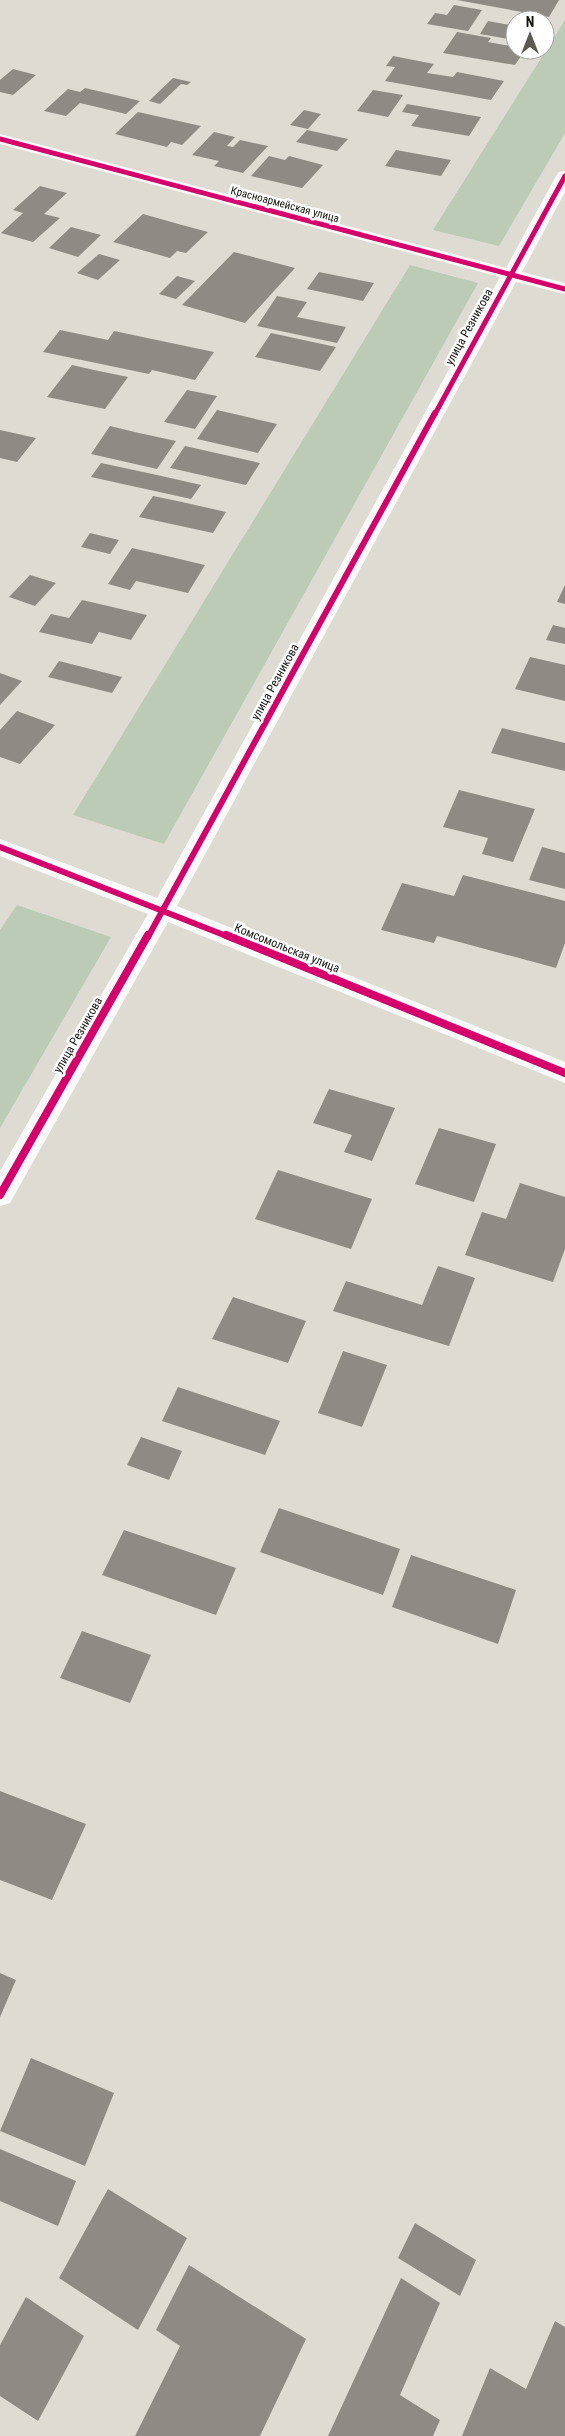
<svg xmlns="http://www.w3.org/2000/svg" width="565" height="2436" font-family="'Roboto Condensed',sans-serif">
  <rect width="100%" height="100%" fill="#dedcd2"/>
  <g fill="#bccbb6">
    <polygon points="565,20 565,133 499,246 433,230"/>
    <polygon points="410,265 478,283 164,844 73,815"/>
    <polygon points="17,905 111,937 0,1128 0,930"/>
  </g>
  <g fill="#8e8b84">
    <polygon points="457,0 559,0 549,17"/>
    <polygon points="454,5 482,10 468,31 427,24 435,13 447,15"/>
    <polygon points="488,21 515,26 515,40 480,34"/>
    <polygon points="457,32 491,38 488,42 515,47 515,50 525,50 515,65 443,53"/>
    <polygon points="393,56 434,64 427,73 453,77 457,72 504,81 491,100 385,81 395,67 386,66"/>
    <polygon points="13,69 36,75 13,95 0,92 0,80"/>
    <polygon points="173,78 191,82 187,85 181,84 160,104 149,101"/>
    <polygon points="85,88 124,97 140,101 126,114 80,103 66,116 44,111 68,89 80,92"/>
    <polygon points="373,90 403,95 388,117 357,111"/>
    <polygon points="407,104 481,117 469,136 411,126 419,115 402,112"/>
    <polygon points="304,110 321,114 308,129 290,125"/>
    <polygon points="138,112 201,126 182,145 171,142 167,147 115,134"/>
    <polygon points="307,130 348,139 337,151 296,142"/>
    <polygon points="214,132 235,137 227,146 233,147 240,140 268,146 243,173 214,166 219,161 192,155"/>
    <polygon points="396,150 451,160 441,176 385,166"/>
    <polygon points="269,156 285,160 289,156 323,165 302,188 251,176"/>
    <polygon points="40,186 67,193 44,214 60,218 33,242 1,233 23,213 13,210"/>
    <polygon points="143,214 182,225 208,232 186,253 177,251 170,258 113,242"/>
    <polygon points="71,227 101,235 78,257 49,248"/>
    <polygon points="234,252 295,268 245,323 182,305"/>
    <polygon points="99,254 120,260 98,280 77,273"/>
    <polygon points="319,272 374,283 363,301 307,289"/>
    <polygon points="177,276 195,281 176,299 159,294"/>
    <polygon points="277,296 307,302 297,317 346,327 337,343 257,326"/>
    <polygon points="60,330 108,340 114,331 214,352 195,380 152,370 149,374 43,352"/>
    <polygon points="271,333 336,347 320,371 255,357"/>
    <polygon points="72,365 94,370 128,377 105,409 47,397"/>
    <polygon points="187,390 217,396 195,429 164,422"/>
    <polygon points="217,410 277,424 258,453 197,439"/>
    <polygon points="110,426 139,433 176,441 157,469 91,454"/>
    <polygon points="0,430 36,438 17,462 0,458"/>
    <polygon points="185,446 260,463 246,485 170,468"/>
    <polygon points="101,463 157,475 201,485 191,499 91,477"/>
    <polygon points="153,496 182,502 226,512 213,533 139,517"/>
    <polygon points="90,533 119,540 110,554 81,547"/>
    <polygon points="132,548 154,553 205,565 188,593 136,581 130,590 108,584"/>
    <polygon points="30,575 56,583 35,606 9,597"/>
    <polygon points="565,585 565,604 557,602"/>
    <polygon points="82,600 147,615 131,640 99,632 92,644 39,632 51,614 69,618"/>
    <polygon points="553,625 565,628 565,644 546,640"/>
    <polygon points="530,657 565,665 565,701 515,689"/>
    <polygon points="59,661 122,677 112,693 48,677"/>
    <polygon points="0,673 22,681 0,705"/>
    <polygon points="17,711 55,725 20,764 0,757 0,730"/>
    <polygon points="502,728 565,743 565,771 491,753"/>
    <polygon points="459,790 535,809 513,862 482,854 488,838 443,827"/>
    <polygon points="542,847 565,853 565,889 529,880"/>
    <polygon points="463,875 565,901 565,943 556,968 437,936 434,943 381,930 402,883 454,896"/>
    <polygon points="329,1089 395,1108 372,1161 344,1152 352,1135 313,1123"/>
    <polygon points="439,1128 496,1144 474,1202 415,1184"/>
    <polygon points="278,1170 372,1199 351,1249 255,1219"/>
    <polygon points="520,1183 565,1197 565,1249 553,1282 465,1255 482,1212 506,1219"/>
    <polygon points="438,1266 475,1278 449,1346 333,1311 346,1281 422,1305"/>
    <polygon points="233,1297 306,1321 288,1363 212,1339"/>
    <polygon points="343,1351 387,1365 362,1427 318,1413"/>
    <polygon points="178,1387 280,1421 265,1455 162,1421"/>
    <polygon points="141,1437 182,1451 169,1480 127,1465"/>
    <polygon points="279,1508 400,1549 383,1595 260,1552"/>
    <polygon points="124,1530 236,1568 216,1615 102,1575"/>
    <polygon points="411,1555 516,1590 498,1644 392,1607"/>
    <polygon points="82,1631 151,1655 130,1703 60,1678"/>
    <polygon points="0,1791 86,1824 52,1900 0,1880"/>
    <polygon points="0,1973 16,1980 0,2017"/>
    <polygon points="31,2058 114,2093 85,2166 0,2131"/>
    <polygon points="0,2149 76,2181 58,2226 0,2201"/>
    <polygon points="108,2189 187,2238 138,2330 59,2278"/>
    <polygon points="415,2223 476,2260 460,2296 398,2258"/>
    <polygon points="189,2265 306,2339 260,2436 135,2436 180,2346 156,2330"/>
    <polygon points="401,2278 440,2303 400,2395 440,2420 433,2436 328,2436"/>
    <polygon points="26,2297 84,2336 38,2421 0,2396 0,2345"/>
    <polygon points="555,2321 565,2327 565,2436 462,2436 490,2368 526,2389"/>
  </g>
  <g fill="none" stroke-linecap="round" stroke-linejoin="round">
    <polygon fill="#fafaf8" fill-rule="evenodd" points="0,134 506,268 556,176 559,172 565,171 565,192 522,272 565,283 565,294 516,282 177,906 565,1062 565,1083 168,922 10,1203 0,1206 0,1171 148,914 0,856 0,839 157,898 500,277 0,144"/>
    <defs>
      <g id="cycleway-far2">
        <polyline points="0,139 565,289"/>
        <polyline points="435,414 565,176"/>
      </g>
      <g id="cycleway-far1">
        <polyline points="0,847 229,937"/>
        <polyline points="148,937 435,413"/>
      </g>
      <g id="cycleway">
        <polyline points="226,935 565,1073"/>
        <polyline points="0,1195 148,935"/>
      </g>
    </defs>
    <use href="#cycleway-far2" stroke="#fff" stroke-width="7"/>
    <use href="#cycleway-far1" stroke="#fff" stroke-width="9"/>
    <use href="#cycleway" stroke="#fff" stroke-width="11"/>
    <use href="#cycleway-far2" stroke="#d6006c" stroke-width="5"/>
    <use href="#cycleway-far1" stroke="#d6006c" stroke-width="6"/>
    <use href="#cycleway" stroke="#d6006c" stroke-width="8"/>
  </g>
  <g text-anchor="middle" stroke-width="5" stroke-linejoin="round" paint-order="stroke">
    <g font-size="11" fill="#15140d" stroke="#fff">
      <text transform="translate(285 204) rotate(15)" y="4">Красноармейская улица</text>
    </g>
    <g font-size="12" fill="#15140d" stroke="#fff">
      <text transform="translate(469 327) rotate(-61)" y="4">улица Резникова</text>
      <text transform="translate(275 682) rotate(-61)" y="4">улица Резникова</text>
      <text transform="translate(287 948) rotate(22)" y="4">Комсомольская улица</text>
      <text transform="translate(78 1035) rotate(-60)" y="4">улица Резникова</text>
    </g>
  </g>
  <g transform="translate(530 35)"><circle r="24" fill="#ffffff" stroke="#a1a19e"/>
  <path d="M0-4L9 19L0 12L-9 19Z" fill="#5b5a52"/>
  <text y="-8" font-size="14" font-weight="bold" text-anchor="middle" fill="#15140d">N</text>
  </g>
</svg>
